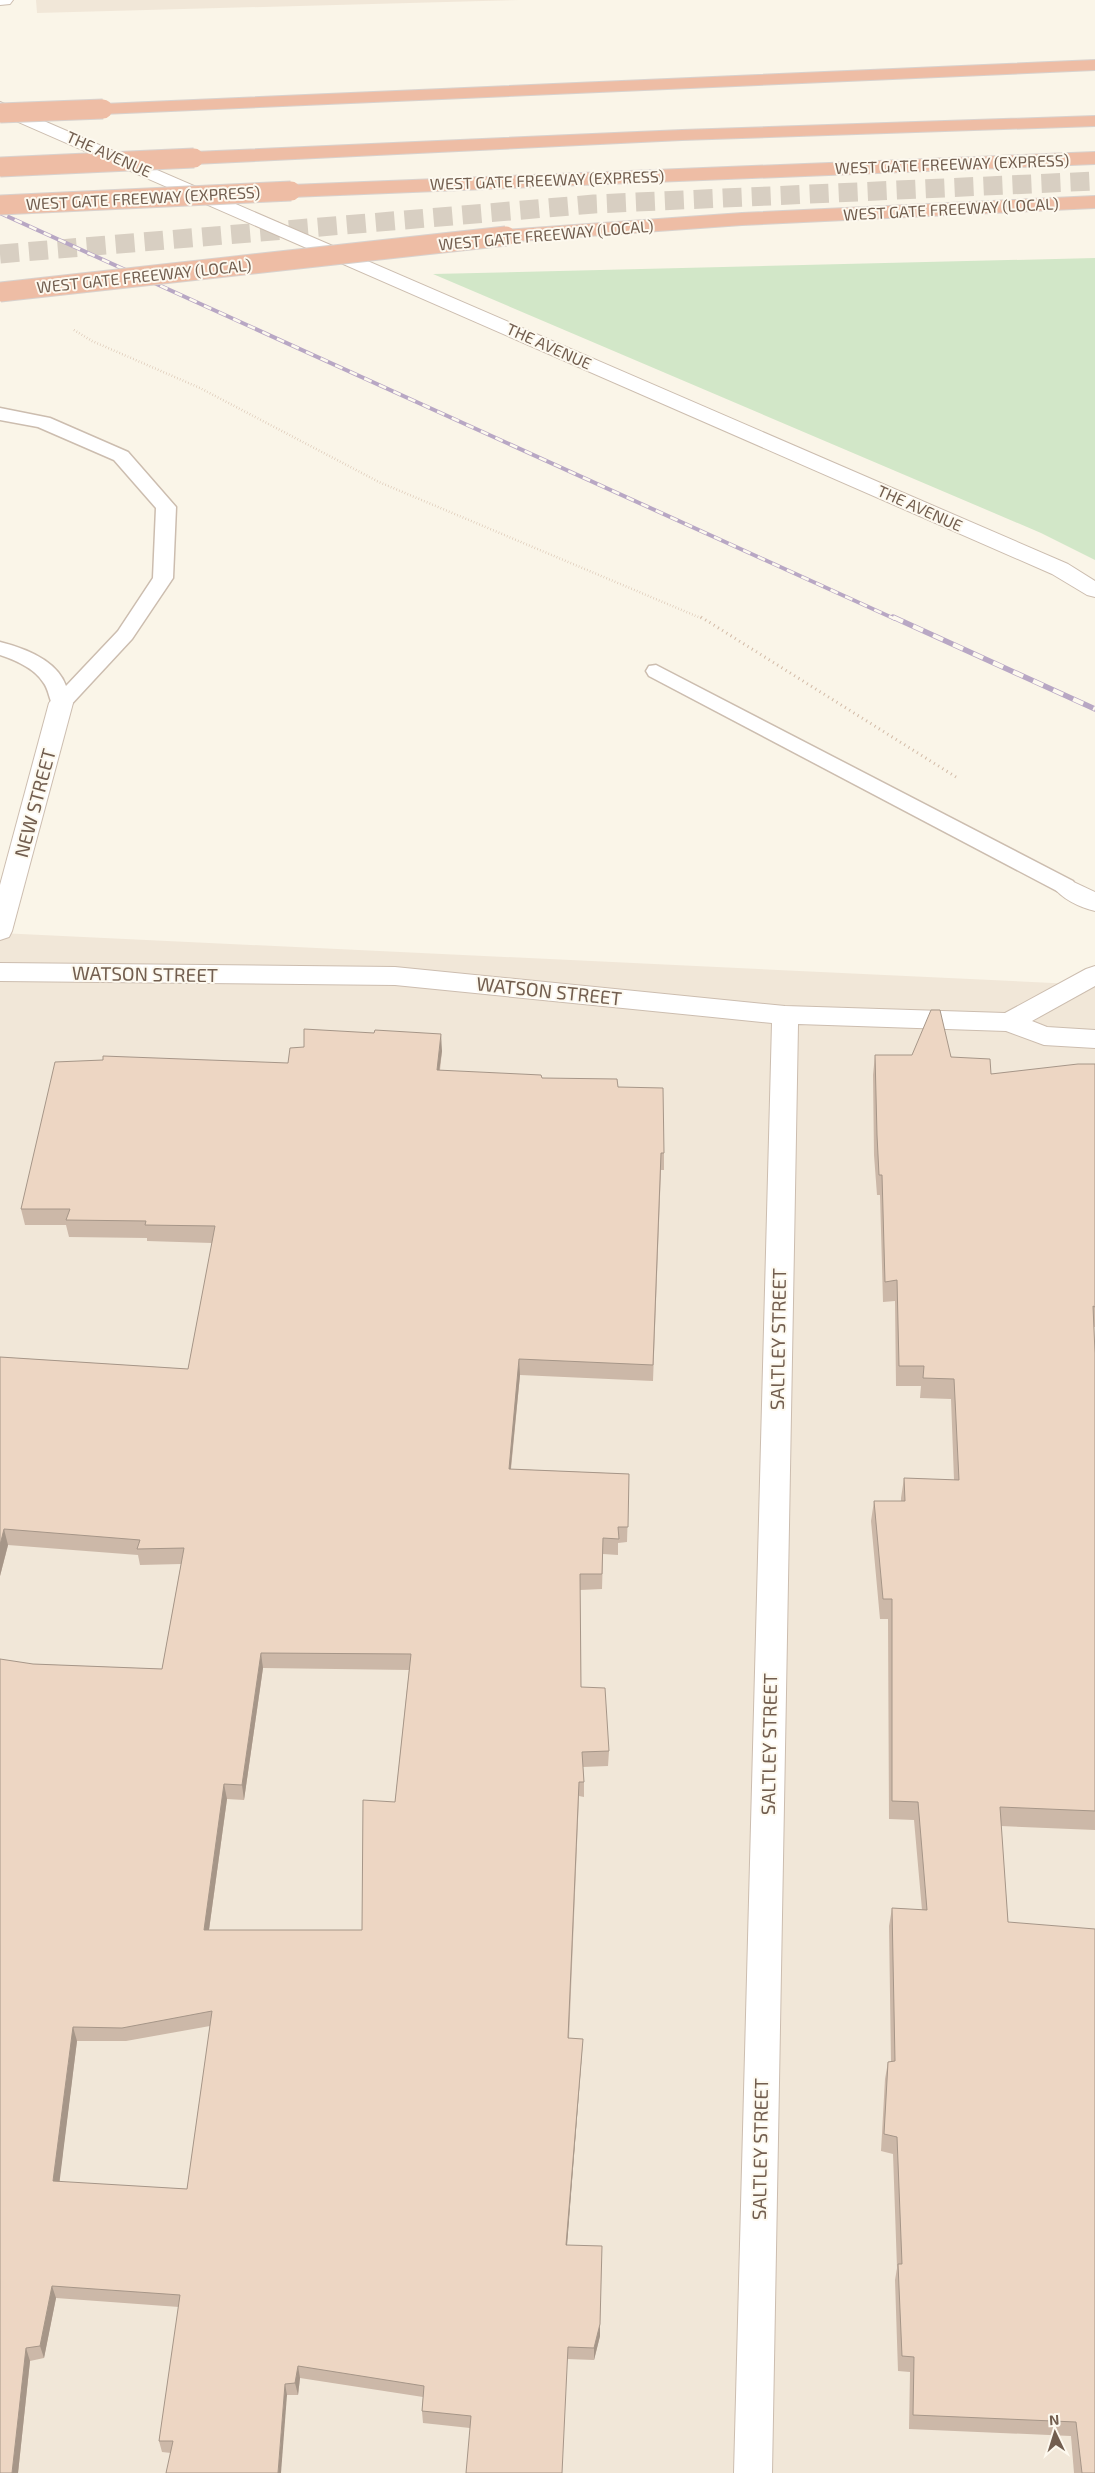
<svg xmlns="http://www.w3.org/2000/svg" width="1095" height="2473" font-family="'Exo 2',sans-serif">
  <rect width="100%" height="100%" fill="#faf5e8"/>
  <g fill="#f1e7d8">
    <polygon points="36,0 520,0 37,13"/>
    <polygon points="0,933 1095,985 1095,2473 0,2473"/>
  </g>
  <polygon fill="#d2e7c8" points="1095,258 1095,560 1041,533 433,274"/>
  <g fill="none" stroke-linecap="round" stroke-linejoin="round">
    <polyline stroke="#d8cfc2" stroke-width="19" stroke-dasharray="19 10" stroke-linecap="butt" points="0,254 594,204 1095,181"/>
    <defs>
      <g id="service">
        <path d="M0 408 50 418 128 452 176 507 173 578 132 639 68 708 61 710 54 708C49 700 49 689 43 682 34 668 15 660 0 655V642C24 648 57 660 66 686L118 631 153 578 156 508 114 460 38 427 0 420Z"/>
        <polygon points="656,665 1073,881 1076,886 1073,891 1065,894 1057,891 649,676 646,671 649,666"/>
      </g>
      <g id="minor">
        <polygon points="0,0 13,0 10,4 0,5"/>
        <polygon points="0,102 1068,564 1095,581 1095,597 1087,595 1052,574 0,114"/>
        <polygon points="61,696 69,698 73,703 12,931 9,937 0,940 0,885 49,703 53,698"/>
        <path d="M1065 878 1095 892V911C1081 908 1060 898 1053 886L1056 880Z"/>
        <polygon points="0,963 395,967 785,1006 1005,1013 1086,969 1095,966 1095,986 1032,1021 1047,1027 1095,1030 1095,1048 1044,1045 1006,1031 798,1024 772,2473 734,2473 772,1023 395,985 0,981"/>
      </g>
      <g id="motorway">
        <polygon points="1095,60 1095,70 103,114 97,113 94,109 97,105 103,104"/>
        <polygon points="1095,116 1095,126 682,140 194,164 187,162 185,158 187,154 194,152 682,130"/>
        <polygon points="1095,152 1095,164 291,197 284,195 282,191 284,187 291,185"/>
        <polygon points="1095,196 1095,208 742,225 506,242 499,240 496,236 499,232 506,230 742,213"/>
      </g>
    </defs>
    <use href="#service" stroke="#ccbdaf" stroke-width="3"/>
    <use href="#minor" stroke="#ccbdaf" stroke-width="2"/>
    <use href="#motorway" stroke="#d8d2ce" stroke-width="2"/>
    <polyline stroke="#d2baa6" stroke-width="2.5" stroke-dasharray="0.5 2.5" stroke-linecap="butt" points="74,330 92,341 200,388 379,482 703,619"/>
    <polyline stroke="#d2baa6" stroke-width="3" stroke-dasharray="1 4" stroke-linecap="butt" points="701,617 956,777"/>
    <use href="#service" fill="#fff" fill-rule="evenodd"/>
    <use href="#minor" fill="#fff" fill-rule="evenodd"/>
    <use href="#motorway" fill="#eebda5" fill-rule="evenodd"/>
    <defs>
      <polyline id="rail-far1" points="0,213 895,619"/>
      <polyline id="rail" points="893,617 1095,709"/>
    </defs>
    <use href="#rail-far1" stroke="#b8a7c4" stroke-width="4"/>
    <use href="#rail" stroke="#b8a7c4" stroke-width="5.5"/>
    <use href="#rail-far1" stroke="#fdf9ef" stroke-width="2.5" stroke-dasharray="8" stroke-linecap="butt"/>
    <use href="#rail" stroke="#fdf9ef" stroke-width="4" stroke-dasharray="11" stroke-linecap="butt"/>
    <defs>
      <g id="motorway-bridge">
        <polyline points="0,113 103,109"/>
        <polyline points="0,167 194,158"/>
        <polyline points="0,205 291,191"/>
        <polyline points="0,292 506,236"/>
      </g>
    </defs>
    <use href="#motorway-bridge" stroke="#d8d2ce" stroke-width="21" stroke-linecap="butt"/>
    <use href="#motorway-bridge" stroke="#eebda5" stroke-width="19"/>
  </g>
  <g fill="#ccb8a8" fill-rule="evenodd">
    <path d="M442 1051 440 1070 542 1078 618 1087 664 1153V1170H661L653 1381 520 1375 511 1469 629 1474 627 1542 618 1543V1555L603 1554 602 1589 580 1590 581 1687 609 1751 608 1766 583 1767 584 1782V1797L579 1796 569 2039 582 2053 567 2245 600 2336 594 2360 567 2359 470 2428 423 2423 422 2411 423 2397 300 2378 298 2395H287L171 2453 162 2452 159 2441 179 2307 56 2298 44 2358 30 2361 18 2473H0L33 1664 162 1669 181 1564 140 1565 138 1555 8 1545 0 1576V1357L188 1369 212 1243 147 1241V1238L69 1237 66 1225H25L21 1209 288 1063ZM263 1668 409 1670 395 1802 362 1930H209L227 1799 244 1800ZM210 2026 187 2189 59 2182 77 2041H126Z"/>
    <polygon points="875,1055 951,1057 991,1074 1095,1064 1095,1327 1094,1327 1095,1353 1095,1830 1001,1826 1008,1922 1095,2473 1074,2473 1071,2436 909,2429 910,2372 898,2371 895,2280 897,2268 893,2154 881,2151 885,2079 888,2062 891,2062 889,1926 892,1908 922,1910 914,1820 889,1819 888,1619 880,1619 871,1521 874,1501 901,1501 901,1498 904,1478 954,1480 951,1399 920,1398 921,1386 896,1386 895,1301 883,1302 880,1195 877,1195 874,1155 873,1075"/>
  </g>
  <g fill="#a69688">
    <polygon points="441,1034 442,1051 437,1086 437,1070"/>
    <polygon points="519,1359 520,1375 509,1485 509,1469"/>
    <polygon points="4,1529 8,1545 0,1576 0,1545"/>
    <polygon points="261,1653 263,1668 244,1800 242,1785"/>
    <polygon points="224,1784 227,1799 207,1944 204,1930"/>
    <polygon points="73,2027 77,2041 58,2194 53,2181"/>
    <polygon points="583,2039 582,2053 566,2258 566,2245"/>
    <polygon points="52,2286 56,2298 44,2358 40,2346"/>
    <polygon points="600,2324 600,2336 594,2360 594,2348"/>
    <polygon points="26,2348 30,2361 18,2473 12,2473"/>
    <polygon points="298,2366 300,2378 298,2395 295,2383"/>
    <polygon points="285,2384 287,2395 281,2473 278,2473"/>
  </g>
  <g fill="#edd6c3" stroke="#a69688" fill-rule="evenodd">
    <polygon points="931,1010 940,1010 951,1057 990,1059 991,1074 1078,1064 1095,1064 1095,1307 1093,1306 1095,1353 1095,1811 1000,1807 1008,1922 1095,1929 1095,2473 1082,2473 1076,2422 913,2415 914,2357 902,2356 898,2264 902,2264 897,2137 884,2134 888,2062 895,2061 892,1908 927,1910 918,1802 892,1801 892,1599 883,1599 874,1501 905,1501 904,1478 959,1480 954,1379 923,1378 924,1366 899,1366 897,1280 885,1282 882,1175 879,1175 877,1135 875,1055 912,1055"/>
    <path d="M304 1029 374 1033 375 1030 441 1034 437 1070 541 1075 542 1078 617 1079 618 1087 663 1088 664 1153H661L653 1365 519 1359 509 1469 629 1474 628 1527H618L619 1539 603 1538 602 1574H580L581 1687 605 1688 609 1751 582 1752 584 1782H579L568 2038 583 2039 566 2245 602 2246 600 2324 594 2348 568 2347 562 2473H466L471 2416 422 2411 424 2386 298 2366 295 2383 285 2384 278 2473H166L173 2441H159L180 2295 52 2286 40 2346 26 2348 12 2473H0V1659L33 1664 162 1669 184 1548 137 1549 140 1540 4 1529 0 1545V1357L188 1369 215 1226 145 1225 146 1221 66 1220 70 1209H21L55 1062 103 1060V1056L288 1063 290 1048 304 1047ZM261 1653 411 1654 395 1802 363 1800 362 1930H204L224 1784 242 1785ZM212 2011 187 2189 53 2181 73 2027 122 2028Z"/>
  </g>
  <g text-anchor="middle" stroke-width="4" stroke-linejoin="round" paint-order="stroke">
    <g font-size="16" fill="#725e4f" stroke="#fdf9ef">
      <text transform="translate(109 154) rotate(24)" y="6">THE AVENUE</text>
      <text transform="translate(952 164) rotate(-2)" y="6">WEST GATE FREEWAY (EXPRESS)</text>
      <text transform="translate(547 180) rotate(-2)" y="6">WEST GATE FREEWAY (EXPRESS)</text>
      <text transform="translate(143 198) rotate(-3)" y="6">WEST GATE FREEWAY (EXPRESS)</text>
      <text transform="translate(951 209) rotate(-3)" y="6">WEST GATE FREEWAY (LOCAL)</text>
      <text transform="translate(546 235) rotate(-5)" y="6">WEST GATE FREEWAY (LOCAL)</text>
      <text transform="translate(144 276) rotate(-6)" y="6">WEST GATE FREEWAY (LOCAL)</text>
      <text transform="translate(549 346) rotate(24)" y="6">THE AVENUE</text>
      <text transform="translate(920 508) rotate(24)" y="6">THE AVENUE</text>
    </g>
    <g font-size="19" fill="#725e4f" stroke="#fdf9ef">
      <text transform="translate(35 803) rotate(-75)" y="7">NEW STREET</text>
      <text transform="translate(145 974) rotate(1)" y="7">WATSON STREET</text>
      <text transform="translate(549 991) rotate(6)" y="7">WATSON STREET</text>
      <text transform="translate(778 1339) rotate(-89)" y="7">SALTLEY STREET</text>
      <text transform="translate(769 1744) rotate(-89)" y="7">SALTLEY STREET</text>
      <text transform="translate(760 2149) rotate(-89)" y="7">SALTLEY STREET</text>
    </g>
  </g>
  <g transform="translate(1055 2433) rotate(356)" stroke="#fdf9ef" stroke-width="4" paint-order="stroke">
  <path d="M0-4L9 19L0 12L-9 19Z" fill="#725e4f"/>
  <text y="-8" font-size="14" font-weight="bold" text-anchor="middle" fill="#725e4f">N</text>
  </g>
</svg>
